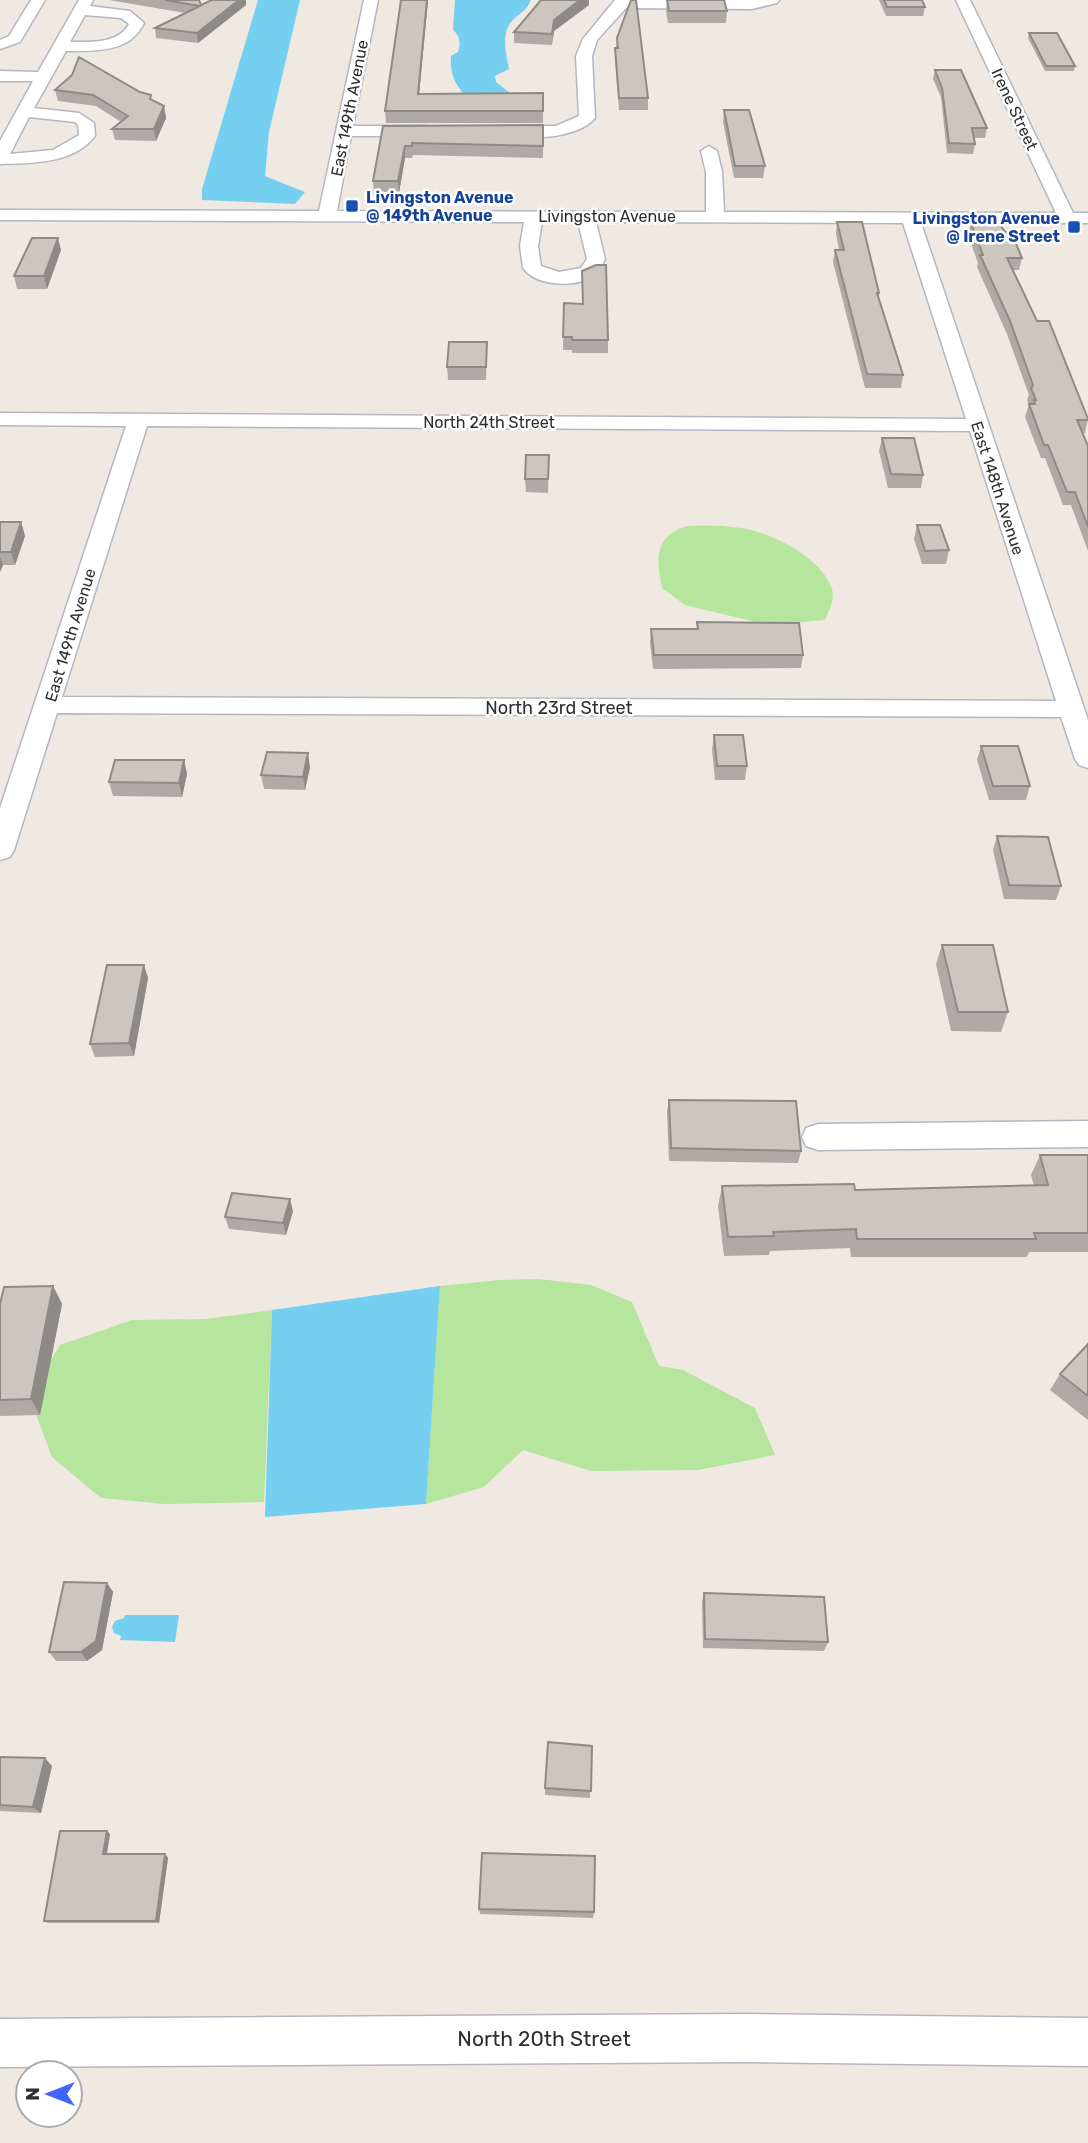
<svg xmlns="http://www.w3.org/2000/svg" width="1088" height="2143" font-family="Rubik,sans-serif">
  <rect width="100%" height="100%" fill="#efe9e1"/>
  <g fill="#b6e59e">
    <path d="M686 526C704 525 723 525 741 528 771 532 822 558 832 589 835 600 829 611 825 620L768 625 685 605 662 588C656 559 654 537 686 526Z"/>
    <polygon points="539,1279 591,1285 632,1302 659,1366 683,1370 755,1408 775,1455 698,1470 591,1471 523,1450 484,1487 426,1504 440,1286 499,1280"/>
    <polygon points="272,1310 264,1502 165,1504 101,1498 52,1457 29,1396 60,1345 132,1320 206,1319"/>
  </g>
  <g fill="#75cff0">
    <polygon points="258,0 300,0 269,132 265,176 305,192 295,204 202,200 202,189"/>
    <path d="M455 0H531C527 12 515 15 509 25 502 38 506 55 509 69L495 76 496 82 514 96 465 95C454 84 450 72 451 56L458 52C461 43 460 36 453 30Z"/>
    <polygon points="440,1286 426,1504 265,1517 272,1310"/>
    <polygon points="125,1615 179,1615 175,1642 120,1640 121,1636 114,1633 112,1627 115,1621 124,1618"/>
  </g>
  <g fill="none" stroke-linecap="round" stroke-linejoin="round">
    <defs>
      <g id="minor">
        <polygon points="31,0 45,0 20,42 0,49 0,40 9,36"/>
        <path d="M79 0H93L90 6 130 11 144 23C130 53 95 51 66 51L34 108 79 113 94 123 95 136C73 164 33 163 0 164V141L33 81H0V71L38 72ZM85 15 121 18 129 24C119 44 90 42 70 42ZM29 117 75 122 78 125 79 135 53 150 10 154Z"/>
        <path d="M364 0H378L353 126H426L434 131 426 136H351L337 211 706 212V172L701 151 709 146 717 151 722 172 724 212 1056 213 956 0H970L1073 213H1088V223H921L1088 720V768L1079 765 1075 759 1061 717 57 713 14 850 10 857 0 860V808L126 426 0 425V413L966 419 903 223 596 222 605 259C602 265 598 274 592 277 573 288 536 286 523 268L520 246 524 222 0 220V210L319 211ZM542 222H578L587 259 581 268 559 272 541 266 538 246ZM147 426 970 431 1056 701 62 697Z"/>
        <path d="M615 0H779L777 3 752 9 626 8 597 40 592 56 595 118C577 140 519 141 493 134L491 131 493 128 499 126H556L579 116 576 56 583 39Z"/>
        <polygon points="1088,1121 1088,1147 818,1150 806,1146 802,1137 806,1128 818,1124"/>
        <polygon points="746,2014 1088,2018 1088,2066 746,2062 0,2067 0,2019"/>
      </g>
    </defs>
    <use href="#minor" stroke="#b4b7c1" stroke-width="3"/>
    <use href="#minor" fill="#fff" fill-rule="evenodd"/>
  </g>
  <g fill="#afaba4">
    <polygon points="109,0 199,0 201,5 212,0 246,0 246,5 198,43 156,38 155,28 185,13"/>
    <polygon points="401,0 428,0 419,94 543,93 543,123 386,123 385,111"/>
    <polygon points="667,0 727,11 726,23 668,23 666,11"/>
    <polygon points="879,0 922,0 925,7 923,16 886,16"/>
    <polygon points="589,5 554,31 552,45 514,43 514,32"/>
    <polygon points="1029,33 1075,66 1074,71 1045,71 1028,38"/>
    <polygon points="617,38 648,98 648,110 619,110 615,59"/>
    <polygon points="935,70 987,128 985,138 974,138 975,144 973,154 947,153 941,97 933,79"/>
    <polygon points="55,90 140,92 151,95 151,99 164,106 166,118 156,141 115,140 112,129 121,122 96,106 58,101"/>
    <polygon points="724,110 765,166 763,178 734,178 723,122"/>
    <polygon points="543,125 543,158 413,155 412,158 405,158 399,193 374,193 373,181 383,126"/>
    <polygon points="837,222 879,293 879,298 903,375 901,388 865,388 833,262 835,250 839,250 836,234"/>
    <polygon points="971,223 1022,258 1019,270 1013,270 1037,321 1088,419 1085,433 1082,433 1088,446 1088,551 1071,505 1063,505 1045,458 1041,458 1025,417 1029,404 1027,400 1029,395 1007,334 977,267 978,263 968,235"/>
    <polygon points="61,250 47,289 17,289 14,276"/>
    <polygon points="582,271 608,340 608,353 572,353 572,350 563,350 564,303 582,304"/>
    <polygon points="487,342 486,380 448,380 447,367"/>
    <polygon points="882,438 923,475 921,488 888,488 879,451"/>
    <polygon points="549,455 548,493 526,492 525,479"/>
    <polygon points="0,522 21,522 25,536 15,565 3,565 0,572"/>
    <polygon points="917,525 949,550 946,564 922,564 914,539"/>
    <polygon points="697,622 803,655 801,668 653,669 650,643 651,629 697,629"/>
    <polygon points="714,735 747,766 745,780 715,780 712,749"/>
    <polygon points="981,746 1030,786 1026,800 989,800 977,760"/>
    <polygon points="184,760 187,774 182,797 113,796 109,782"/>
    <polygon points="310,767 305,790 264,789 261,775"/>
    <polygon points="997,836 1061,886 1056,900 1004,899 993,850"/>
    <polygon points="942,945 1008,1012 1001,1032 951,1031 936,964"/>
    <polygon points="148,978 134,1056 95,1057 90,1044"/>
    <polygon points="669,1100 801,1151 798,1163 669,1161 667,1112"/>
    <polygon points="1040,1155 1088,1155 1088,1252 1029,1252 1027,1257 851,1257 850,1248 770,1251 769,1255 724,1256 718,1206 722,1186 855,1190 1034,1186 1031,1175"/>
    <polygon points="293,1211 286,1235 229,1229 225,1217"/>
    <polygon points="53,1286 62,1304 40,1415 0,1416 0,1304"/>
    <polygon points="1088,1344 1088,1420 1050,1390 1060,1374"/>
    <polygon points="107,1583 113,1592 102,1650 87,1661 56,1661 49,1652"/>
    <polygon points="704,1593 828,1642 824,1651 703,1648 702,1602"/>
    <polygon points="592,1746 590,1798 545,1795 545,1788"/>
    <polygon points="0,1757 52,1766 41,1813 0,1811"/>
    <polygon points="110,1834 107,1854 165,1854 168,1858 159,1923 48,1923 44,1921"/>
    <polygon points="479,1909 594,1912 593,1918 480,1914"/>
  </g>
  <g fill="#8e8b86">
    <polygon points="239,0 246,0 246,5 198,43 197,33"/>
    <polygon points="427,0 428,0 418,105 418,94"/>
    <polygon points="578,0 589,0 589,5 554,31 552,45 554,20"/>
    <polygon points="164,106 166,118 156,141 154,129"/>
    <polygon points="405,146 405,158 399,193 398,181"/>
    <polygon points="58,238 61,250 47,289 44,276"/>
    <polygon points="21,522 25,536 15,565 11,552"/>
    <polygon points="0,557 3,565 0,572"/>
    <polygon points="308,753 310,767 305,790 303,777"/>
    <polygon points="184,760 187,774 182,797 179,783"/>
    <polygon points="144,965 148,978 134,1056 129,1043"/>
    <polygon points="290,1199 293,1211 286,1235 283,1223"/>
    <polygon points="53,1286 62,1304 40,1415 31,1399"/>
    <polygon points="107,1583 113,1592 102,1650 87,1661 81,1652"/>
    <polygon points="45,1758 52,1766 41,1813 33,1807"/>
    <polygon points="107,1831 110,1834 106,1857 103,1854"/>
    <polygon points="165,1854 168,1858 159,1923 156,1921"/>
  </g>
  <g fill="#cbc7bf" stroke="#8e8b86" stroke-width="2">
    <polygon points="165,0 199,0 201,5 212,0 239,0 197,33 155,28 200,6"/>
    <polygon points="401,0 427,0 418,94 543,93 543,111 385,111"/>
    <polygon points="541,0 580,0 554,20 552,34 514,32"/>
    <polygon points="631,0 636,0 648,98 619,98 615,48 618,48 617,38"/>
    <polygon points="667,0 724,0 727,11 669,11"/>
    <polygon points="884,0 922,0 925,7 887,7"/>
    <polygon points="1029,33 1057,33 1075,66 1046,66"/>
    <polygon points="79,57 140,92 151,95 150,99 164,106 154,129 112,129 128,116 93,95 55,90 72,75"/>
    <polygon points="935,70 961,70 987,128 972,128 975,144 949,143 942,88"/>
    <polygon points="724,110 749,110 765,166 735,166"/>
    <polygon points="543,125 543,146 412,143 412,146 405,146 398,181 373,181 383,126"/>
    <polygon points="837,222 862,222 879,293 877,293 903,375 867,374 835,250 844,250"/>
    <polygon points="971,223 999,223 1005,232 1011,232 1022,258 1007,258 1037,321 1049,321 1088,419 1088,420 1077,420 1088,446 1088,527 1075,492 1067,492 1048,445 1044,445 1029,404 1035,404 1034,400 1036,400 1031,388 1033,385 1010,321 980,255 983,255"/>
    <polygon points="32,238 58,238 44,276 14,276"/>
    <polygon points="596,265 606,265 608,340 572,340 572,337 563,337 564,303 583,304 582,271"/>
    <polygon points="449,342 487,342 486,367 447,367"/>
    <polygon points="882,438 914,438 923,475 891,474"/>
    <polygon points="526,455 549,455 548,479 525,479"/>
    <polygon points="0,522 21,522 11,552 0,552"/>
    <polygon points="917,525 940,525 949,550 925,551"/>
    <polygon points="697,622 799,623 803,655 654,655 651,629 698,629"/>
    <polygon points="714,735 743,735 747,766 717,766"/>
    <polygon points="981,746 1018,746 1030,786 993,786"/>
    <polygon points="267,752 308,753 303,777 261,775"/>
    <polygon points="115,760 184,760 179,783 109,782"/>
    <polygon points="997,836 1048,837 1061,886 1009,885"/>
    <polygon points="942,945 993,945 1008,1012 958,1012"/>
    <polygon points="107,965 144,965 129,1043 90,1044"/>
    <polygon points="669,1100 796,1101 801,1151 671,1148"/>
    <polygon points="1040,1155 1088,1155 1088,1233 1034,1233 1036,1239 857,1239 856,1229 773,1232 774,1236 728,1237 722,1186 854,1184 855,1190 1048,1185"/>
    <polygon points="232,1193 290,1199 283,1223 225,1217"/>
    <polygon points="53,1286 31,1399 0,1400 0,1304 4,1287"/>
    <polygon points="1088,1344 1088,1396 1060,1374"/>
    <polygon points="64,1582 107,1583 96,1641 81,1652 49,1652"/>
    <polygon points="704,1593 824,1597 828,1642 705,1639"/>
    <polygon points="548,1742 592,1746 591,1791 545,1788"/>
    <polygon points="0,1757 45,1758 33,1807 0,1805"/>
    <polygon points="60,1831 107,1831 103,1854 165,1854 156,1921 44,1921"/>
    <polygon points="482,1853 595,1856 594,1912 479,1909"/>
  </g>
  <g fill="#1a4fb4" stroke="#fff" stroke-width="2.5">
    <rect x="345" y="199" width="14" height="14" rx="3.5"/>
    <rect x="1067" y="220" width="14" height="14" rx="3.5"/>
  </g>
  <g text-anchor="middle" stroke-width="5" stroke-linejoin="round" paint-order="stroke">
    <g font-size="16" fill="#2e2e2e" stroke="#fff">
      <text transform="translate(349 108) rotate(-79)" y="6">East 149th Avenue</text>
      <text transform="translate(1015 109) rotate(65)" y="6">Irene Street</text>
      <text x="607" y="222">Livingston Avenue</text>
      <text x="489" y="428">North 24th Street</text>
      <text transform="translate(998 488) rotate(72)" y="6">East 148th Avenue</text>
      <text transform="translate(70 635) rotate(-73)" y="6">East 149th Avenue</text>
    </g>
    <g font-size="16" font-weight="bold" fill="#164399" stroke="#fff" text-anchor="start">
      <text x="366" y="203">Livingston Avenue<tspan x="366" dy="18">@ 149th Avenue</tspan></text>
      <text x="1060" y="224" text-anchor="end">Livingston Avenue<tspan x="1060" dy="18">@ Irene Street</tspan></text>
    </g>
    <g font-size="18" fill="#2e2e2e" stroke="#fff">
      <text x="559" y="714">North 23rd Street</text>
    </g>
    <g font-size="21" fill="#2e2e2e" stroke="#fff">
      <text x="544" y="2046">North 20th Street</text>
    </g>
  </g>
  <g transform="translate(49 2094) rotate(270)"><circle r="33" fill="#ffffff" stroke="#ababab" stroke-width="2"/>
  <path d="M0-5L12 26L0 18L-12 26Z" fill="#4264fb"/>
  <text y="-10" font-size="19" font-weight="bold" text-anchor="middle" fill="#2e2e2e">N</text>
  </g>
</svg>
